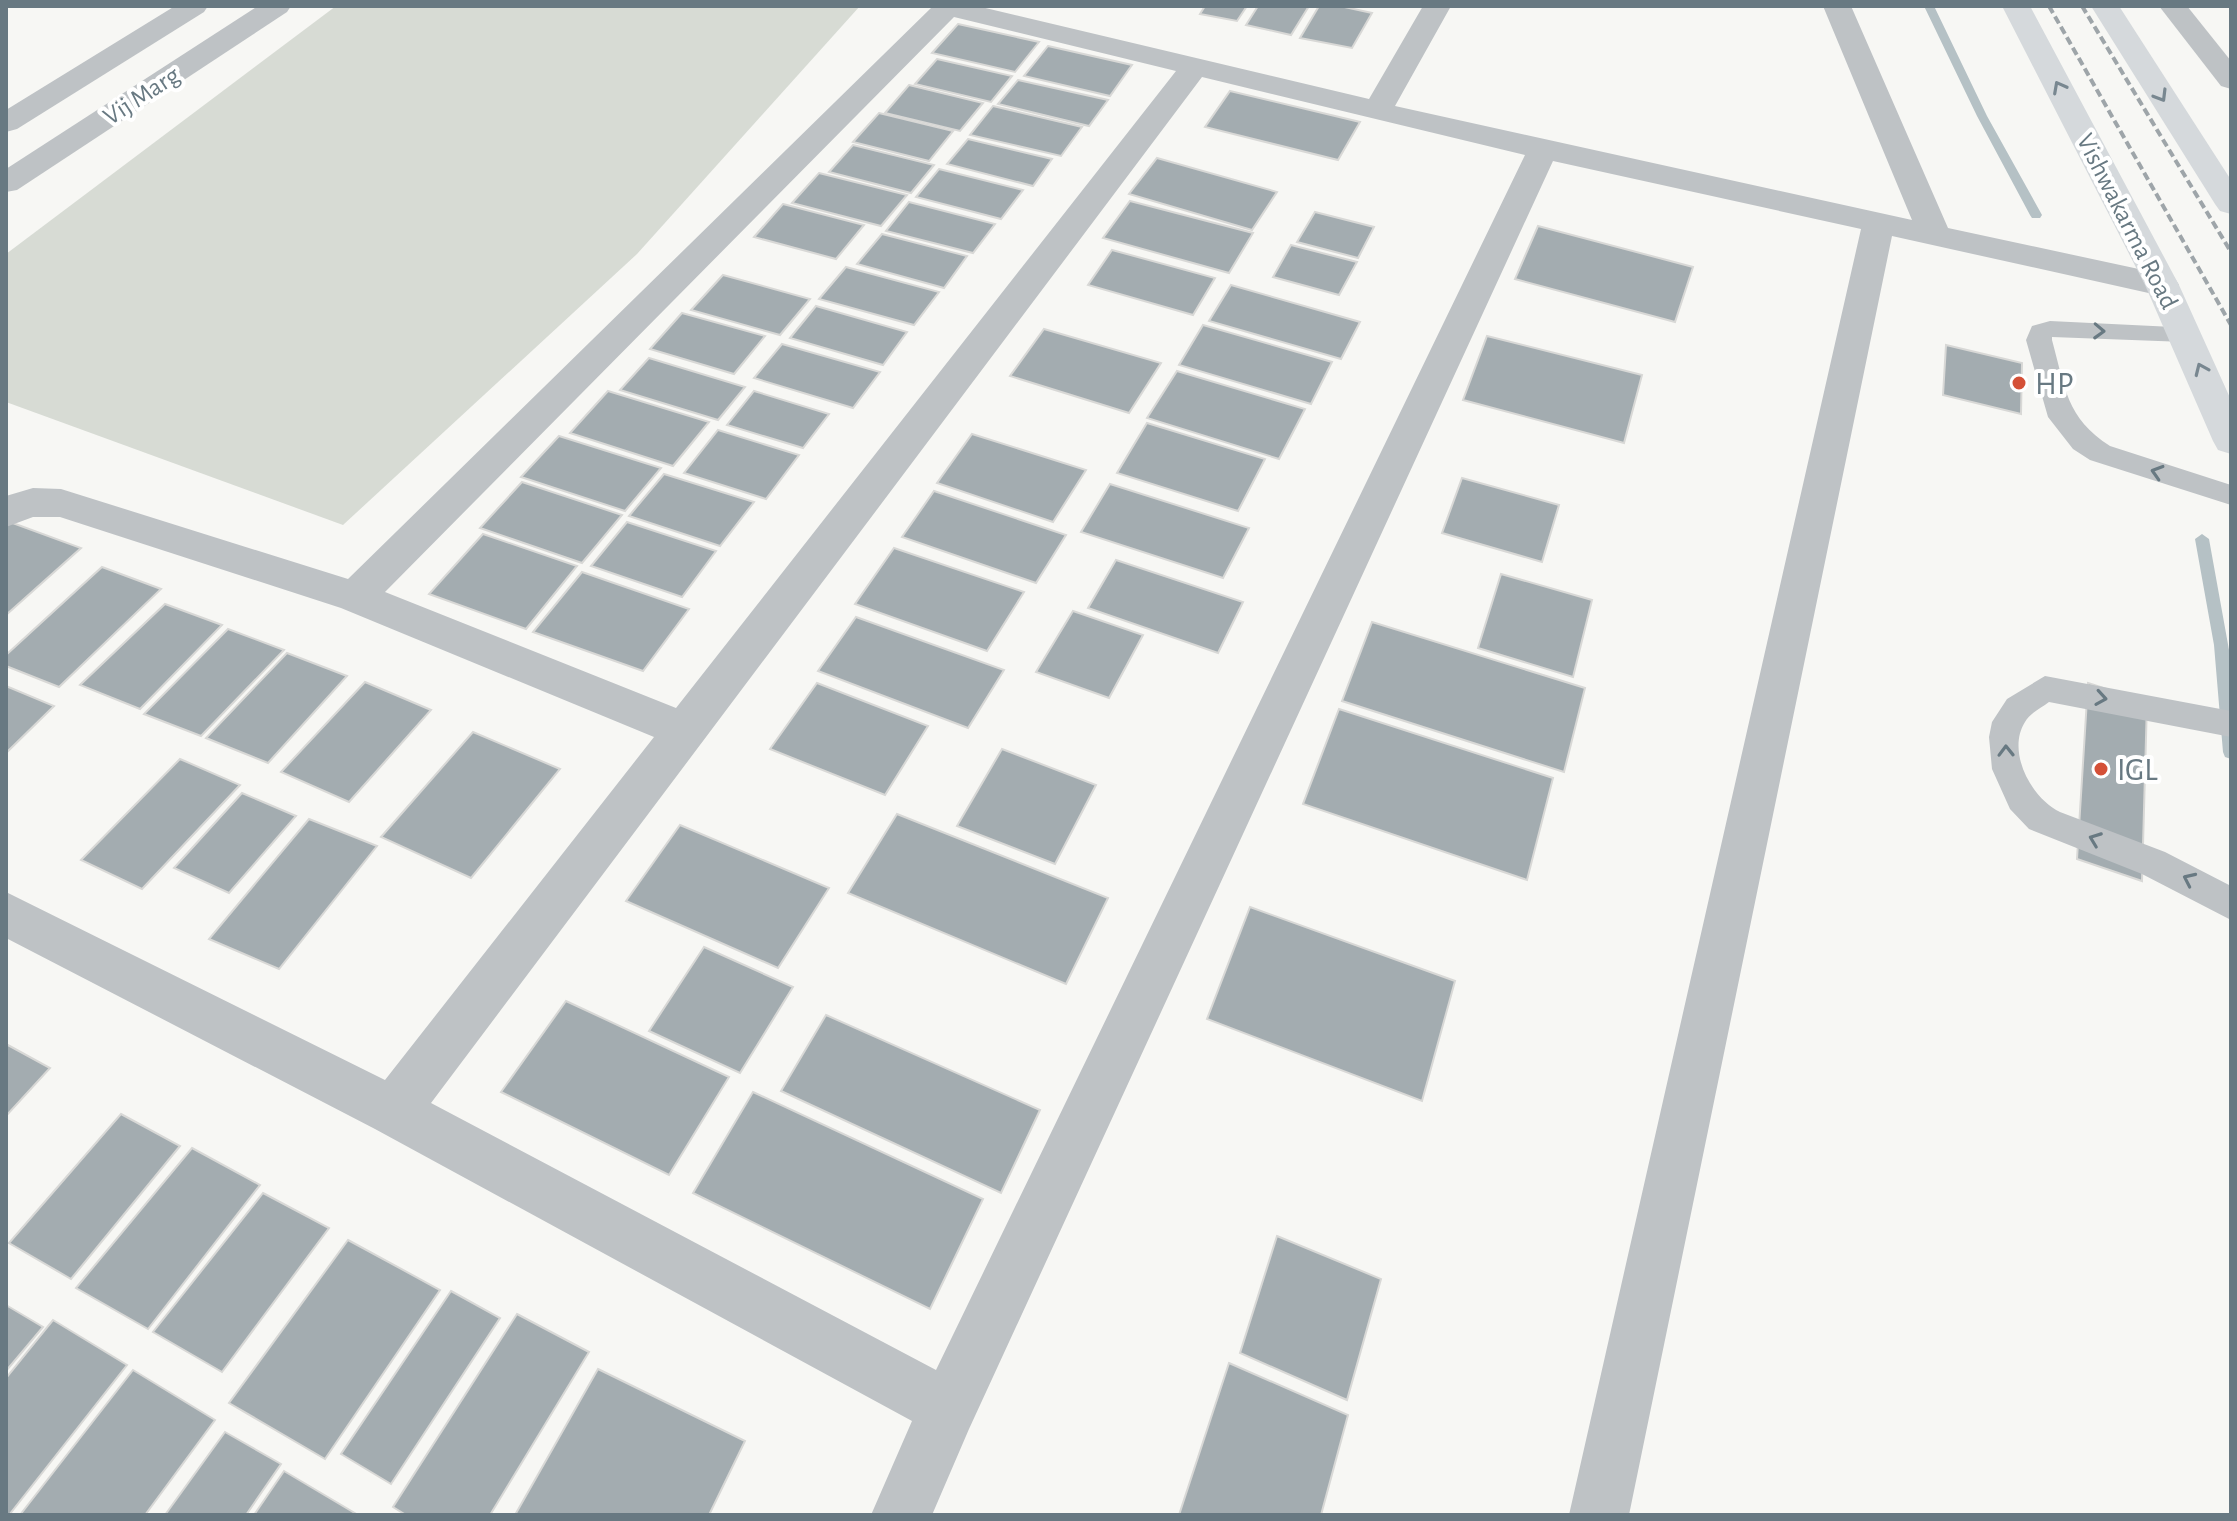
<svg xmlns="http://www.w3.org/2000/svg" width="2237" height="1521" font-family="'Alegreya Sans',sans-serif">
  <rect width="100%" height="100%" fill="#f7f7f4"/>
  <polygon fill="#d7dbd4" points="336,6 860,6 637,254 343,525 6,402 6,254"/>
  <g fill="none" stroke-linecap="round" stroke-linejoin="round">
    <g fill="#b5c1c5" fill-rule="evenodd">
      <polygon points="1924,6 1934,6 1987,116 2042,215 2040,218 2032,218 2030,215 1977,116"/>
      <polygon points="2202,534 2209,539 2231,661 2231,759 2225,757 2223,752 2214,645 2195,539"/>
    </g>
  </g>
  <g fill="#a3acb0" stroke="#d8d8d6" stroke-width="2">
    <polygon points="1205,6 1247,6 1237,21 1200,14"/>
    <polygon points="1258,6 1309,6 1291,35 1246,25"/>
    <polygon points="1319,6 1340,6 1372,13 1352,48 1300,38"/>
    <polygon points="958,24 1039,42 1015,72 932,53"/>
    <polygon points="1048,46 1132,65 1110,96 1024,76"/>
    <polygon points="937,59 1012,76 991,102 915,84"/>
    <polygon points="1018,80 1108,100 1089,126 998,104"/>
    <polygon points="909,85 983,103 960,131 885,113"/>
    <polygon points="1230,91 1360,122 1338,160 1205,127"/>
    <polygon points="993,106 1082,127 1061,156 970,135"/>
    <polygon points="879,113 953,131 929,161 853,142"/>
    <polygon points="968,139 1052,159 1033,186 947,164"/>
    <polygon points="853,145 934,165 911,193 829,172"/>
    <polygon points="1157,158 1277,192 1252,230 1129,194"/>
    <polygon points="939,169 1023,190 1001,219 916,197"/>
    <polygon points="819,173 907,195 881,226 792,203"/>
    <polygon points="1130,201 1253,233 1229,273 1103,238"/>
    <polygon points="909,202 995,224 973,253 886,231"/>
    <polygon points="783,204 864,225 836,259 754,237"/>
    <polygon points="1315,212 1374,227 1358,258 1297,242"/>
    <polygon points="1538,226 1693,267 1675,322 1515,279"/>
    <polygon points="882,234 967,256 944,288 857,264"/>
    <polygon points="1291,245 1357,262 1339,295 1273,277"/>
    <polygon points="1112,250 1215,278 1193,315 1088,285"/>
    <polygon points="846,267 939,292 914,325 819,299"/>
    <polygon points="723,275 810,299 780,335 691,310"/>
    <polygon points="1231,285 1360,322 1341,359 1209,321"/>
    <polygon points="816,306 907,332 883,365 790,338"/>
    <polygon points="682,313 765,336 734,374 650,349"/>
    <polygon points="1203,325 1332,362 1311,404 1179,365"/>
    <polygon points="1044,329 1161,363 1129,413 1010,376"/>
    <polygon points="1487,336 1642,375 1624,443 1463,400"/>
    <polygon points="782,344 880,372 853,408 754,378"/>
    <polygon points="1946,345 2022,363 2021,414 1943,395"/>
    <polygon points="649,358 745,387 718,420 620,390"/>
    <polygon points="1177,371 1305,409 1279,459 1147,418"/>
    <polygon points="608,391 709,422 673,466 570,433"/>
    <polygon points="754,391 829,414 803,448 727,425"/>
    <polygon points="1147,423 1265,459 1238,511 1117,473"/>
    <polygon points="718,430 799,455 766,499 684,473"/>
    <polygon points="972,434 1086,470 1053,522 937,483"/>
    <polygon points="559,436 661,468 625,511 521,477"/>
    <polygon points="664,474 754,502 720,546 629,516"/>
    <polygon points="1462,478 1559,505 1542,562 1442,533"/>
    <polygon points="522,482 622,515 582,563 480,528"/>
    <polygon points="1110,484 1249,528 1223,578 1081,532"/>
    <polygon points="934,491 1066,535 1036,583 902,537"/>
    <polygon points="10,522 81,548 6,615 6,525"/>
    <polygon points="627,522 716,551 682,597 591,566"/>
    <polygon points="483,534 577,566 526,629 429,594"/>
    <polygon points="894,548 1024,592 987,651 855,604"/>
    <polygon points="1116,560 1243,602 1218,653 1088,608"/>
    <polygon points="102,567 161,589 59,687 6,666 6,655"/>
    <polygon points="582,572 689,609 643,671 533,632"/>
    <polygon points="1501,574 1592,600 1573,677 1478,648"/>
    <polygon points="165,604 222,625 140,709 80,685"/>
    <polygon points="1073,611 1143,635 1109,698 1036,672"/>
    <polygon points="856,617 1004,670 968,728 818,671"/>
    <polygon points="1372,622 1585,688 1564,772 1342,701"/>
    <polygon points="228,629 284,650 201,736 144,714"/>
    <polygon points="287,653 347,676 268,763 206,738"/>
    <polygon points="365,682 431,710 349,802 281,772"/>
    <polygon points="817,683 928,726 885,795 770,749"/>
    <polygon points="2088,683 2147,702 2142,881 2077,859"/>
    <polygon points="6,686 54,706 6,753"/>
    <polygon points="1339,709 1553,778 1527,880 1303,804"/>
    <polygon points="473,732 560,769 471,878 381,837"/>
    <polygon points="1002,749 1096,785 1055,864 957,826"/>
    <polygon points="180,759 240,785 142,889 81,860"/>
    <polygon points="242,793 296,816 229,893 174,868"/>
    <polygon points="897,814 1108,898 1066,984 848,893"/>
    <polygon points="309,819 377,846 279,969 209,939"/>
    <polygon points="680,825 829,888 778,968 626,901"/>
    <polygon points="1250,907 1455,981 1422,1101 1207,1019"/>
    <polygon points="704,947 793,987 740,1073 649,1031"/>
    <polygon points="566,1001 729,1077 669,1175 501,1092"/>
    <polygon points="826,1015 1040,1110 1001,1193 781,1091"/>
    <polygon points="6,1044 50,1068 6,1116"/>
    <polygon points="753,1092 983,1199 930,1309 693,1193"/>
    <polygon points="121,1114 180,1146 71,1279 9,1243"/>
    <polygon points="192,1148 260,1185 148,1329 76,1288"/>
    <polygon points="263,1193 329,1228 222,1372 153,1332"/>
    <polygon points="1277,1236 1381,1279 1347,1400 1240,1353"/>
    <polygon points="348,1240 440,1290 325,1459 229,1403"/>
    <polygon points="451,1291 500,1318 391,1484 341,1454"/>
    <polygon points="6,1305 43,1327 6,1371"/>
    <polygon points="517,1314 589,1352 490,1515 406,1515 393,1507"/>
    <polygon points="53,1320 127,1365 9,1515 6,1515 6,1378"/>
    <polygon points="1229,1363 1348,1415 1321,1515 1179,1515"/>
    <polygon points="598,1369 745,1441 709,1515 515,1515"/>
    <polygon points="133,1370 215,1420 145,1515 20,1515"/>
    <polygon points="225,1432 281,1464 246,1515 165,1515"/>
    <polygon points="284,1471 358,1515 254,1515"/>
  </g>
  <g fill="none" stroke-linecap="round" stroke-linejoin="round">
    <g fill="#bec2c5" fill-rule="evenodd">
      <path d="M2050 321 2194 328 2198 334 2194 340 2185 342 2052 337V340C2065 387 2066 418 2110 446L2231 485V505L2090 460 2073 449 2048 417 2026 340 2032 326Z"/>
      <path d="M2045 676 2231 711V737L2049 702C2041 708 2030 713 2025 722 2006 752 2032 799 2060 812L2165 852 2231 886V920L2142 874 2029 829 2010 809 1992 769 1989 737 1992 722 2007 699Z"/>
    </g>
    <g fill="#bec2c5" fill-rule="evenodd">
      <polygon points="175,6 208,6 204,12 17,129 6,132 6,110"/>
      <path d="M929 6H977L1369 99 1423 6H1451L1395 106 1912 220 1823 6H1851L1948 228 2162 274 2174 277 2179 285 2174 293 2162 296 1892 236 1629 1515H1569L1861 229 1553 161 969 1429 932 1515H871L912 1421 375 1129 6 938V892L385 1080 654 737 341 608 60 517H33L6 527V496L33 488 61 489 348 579 931 8ZM954 17 1176 71 676 708 385 592ZM1202 77 1525 155 936 1370 431 1103Z"/>
      <polygon points="2159,6 2187,6 2231,61 2231,89 2221,86"/>
    </g>
    <polygon fill="#bec2c5" fill-rule="evenodd" points="258,6 291,6 287,12 17,190 6,192 6,169"/>
    <g fill="#d5d9dc" fill-rule="evenodd">
      <polygon points="2002,6 2030,6 2179,285 2231,400 2231,454 2218,450 2213,441 2145,285"/>
      <polygon points="2091,6 2119,6 2231,180 2231,214 2220,211 2215,204"/>
    </g>
    <g stroke="#9ea5a9" stroke-width="4" stroke-dasharray="8 4" stroke-linecap="butt">
      <polyline points="2049,6 2231,325"/>
      <polyline points="2082,6 2231,252"/>
    </g>
  </g>
  <defs><path id="oneway-chevron" d="M-2-3.5L2.5 0L-2 3.5" fill="none" stroke-width="1.6" stroke-linecap="round" stroke-linejoin="round" transform="scale(2)"/></defs>
  <g stroke="#788790">
    <use href="#oneway-chevron" transform="translate(2059 87) rotate(-118)"/>
    <use href="#oneway-chevron" transform="translate(2161 96) rotate(59)"/>
    <use href="#oneway-chevron" transform="translate(2201 369) rotate(-114)"/>
  </g>
  <g stroke="#687982">
    <use href="#oneway-chevron" transform="translate(2099 331) rotate(2)"/>
    <use href="#oneway-chevron" transform="translate(2157 472) rotate(-163)"/>
    <use href="#oneway-chevron" transform="translate(2101 698) rotate(9)"/>
    <use href="#oneway-chevron" transform="translate(2006 751) rotate(-91)"/>
    <use href="#oneway-chevron" transform="translate(2095 839) rotate(-159)"/>
    <use href="#oneway-chevron" transform="translate(2189 879) rotate(-155)"/>
  </g>
  <g fill="#d45037" stroke="#fff" stroke-width="3">
    <circle cx="2019" cy="383" r="8"/>
    <circle cx="2101" cy="769" r="8"/>
  </g>
  <g text-anchor="middle" stroke-width="8" stroke-linejoin="round" paint-order="stroke">
    <g font-size="26" fill="#687982" stroke="#fff">
      <text transform="translate(141 95) rotate(-33)" y="9">Vij Marg</text>
      <text transform="translate(2128 221) rotate(63)" y="9">Vishwakarma Road</text>
    </g>
    <g font-size="32" fill="#687982" stroke="#fff" text-anchor="start">
      <text x="2035" y="394">HP</text>
      <text x="2117" y="780">IGL</text>
    </g>
  </g>
  <rect width="2237" height="1521" fill="none" stroke="#687982" stroke-width="16"/>
</svg>
